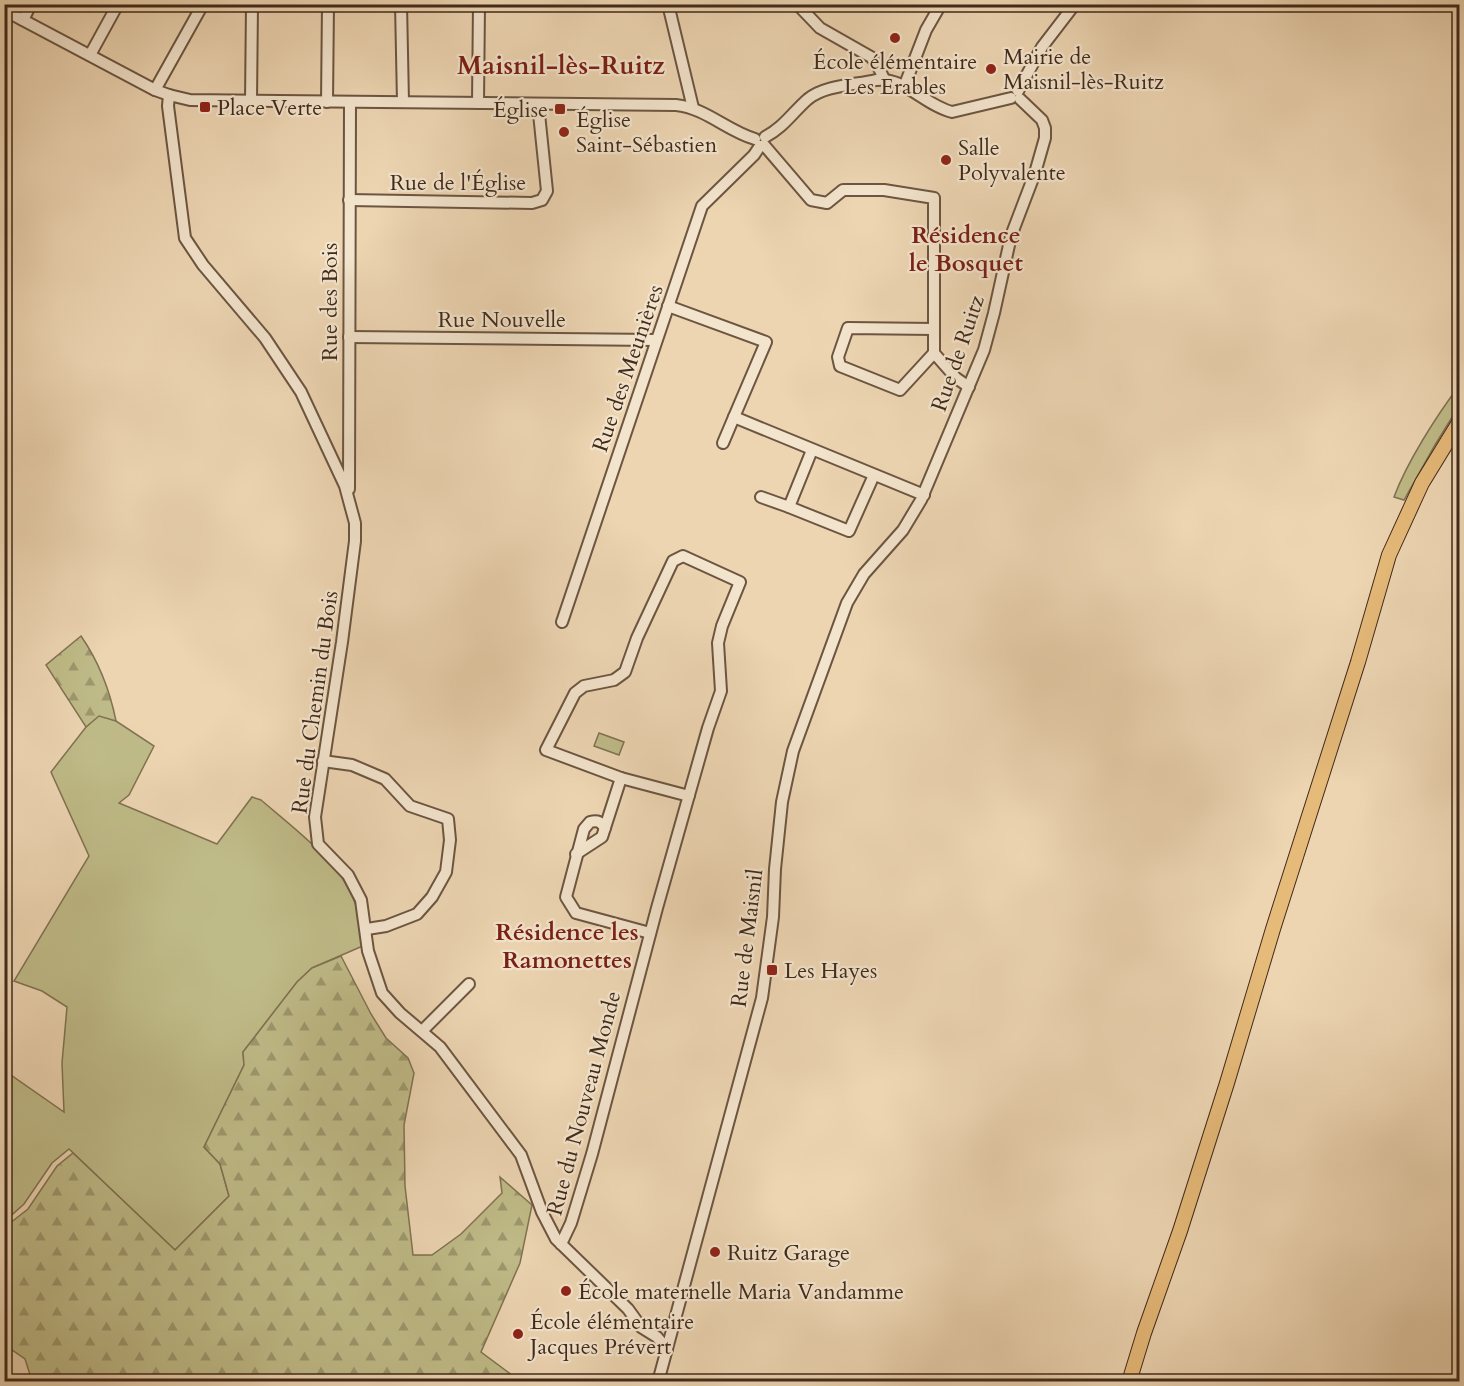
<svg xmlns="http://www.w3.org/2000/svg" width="1464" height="1386" font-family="Cardo,serif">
  <defs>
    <pattern id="forest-firs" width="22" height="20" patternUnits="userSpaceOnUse" patternTransform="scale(1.5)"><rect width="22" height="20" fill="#bfbb88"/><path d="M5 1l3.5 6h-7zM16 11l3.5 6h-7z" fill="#9d986e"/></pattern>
  </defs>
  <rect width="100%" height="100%" fill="#edd5b2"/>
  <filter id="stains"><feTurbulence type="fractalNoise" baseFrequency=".00333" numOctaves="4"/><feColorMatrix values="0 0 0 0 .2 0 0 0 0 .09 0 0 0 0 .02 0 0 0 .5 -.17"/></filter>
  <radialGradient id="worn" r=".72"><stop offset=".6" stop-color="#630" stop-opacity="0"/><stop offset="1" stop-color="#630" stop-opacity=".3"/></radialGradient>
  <g fill="#bfbb88" stroke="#807252" stroke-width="1.5">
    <path d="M1459 386V406L1435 445 1404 500 1394 497C1407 462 1437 415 1459 386Z"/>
    <path d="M99 715 116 721 154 746 129 795 119 803 217 844 252 797 261 800C289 824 330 855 348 887 358 905 361 925 365 945L312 968 297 982 243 1052 244 1065 204 1147 220 1164 229 1196 175 1250 69 1149 52 1163 24 1204 5 1221V1071L64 1112 62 1063 67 1007 42 991 14 981 89 856 51 772 86 727Z"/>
    <polygon points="599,733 624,742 619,755 594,746"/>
  </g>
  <g fill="url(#forest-firs)" stroke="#807252" stroke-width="1.5">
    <path d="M81 636C99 662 110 691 116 721L99 716 86 727 46 665Z"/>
    <polygon points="341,956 371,1014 386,1038 408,1058 414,1073 404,1125 405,1186 413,1255 432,1255 461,1234 502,1193 500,1177 532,1205 520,1263 481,1352 520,1381 32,1381 25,1359 5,1345 5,1227 28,1209 57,1166 73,1153 175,1250 229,1196 220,1164 204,1147 244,1065 243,1052 297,982 312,968"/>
  </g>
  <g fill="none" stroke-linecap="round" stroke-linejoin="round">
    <defs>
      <g id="minor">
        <polyline points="401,4 403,102"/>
        <polyline points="668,4 693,108"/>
        <polyline points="797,4 820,28 871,57 877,64 884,79"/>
        <path d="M4 10 155 90 169 95 190 100 676 105C706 108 727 131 755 139"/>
        <polyline points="23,20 31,4"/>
        <polyline points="90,55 118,4"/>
        <polyline points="904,87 926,30 941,4"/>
        <polyline points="155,90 203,4"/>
        <polyline points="1018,91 1042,47 1075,4"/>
        <polyline points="169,95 168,106 185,238 203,265 265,338 301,392 345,486 355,523 355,541 342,642 315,817 318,844 348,875 361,900 368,951 382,993 400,1013 440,1047 521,1155 542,1212 556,1239 628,1309 641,1327 657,1337 667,1349"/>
        <polyline points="251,101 252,4"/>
        <polyline points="327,102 328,4"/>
        <polyline points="478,103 479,4"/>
        <path d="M765 137C783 128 793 112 808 99 825 85 855 85 876 80 903 76 926 106 952 112L1011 98"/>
        <polyline points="764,145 811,200 827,203 843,190 884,190 934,198 934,353 956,378 969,387"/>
        <polyline points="349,200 532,203 542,200 547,191 538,104"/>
        <polyline points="668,306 766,342 734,417 924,495"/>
        <polyline points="349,337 656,340"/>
        <polyline points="934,353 900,390 840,366 838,357 848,328 934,329"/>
        <polyline points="723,443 734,417"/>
        <polyline points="812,450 789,507 849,531 874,475"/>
        <polyline points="349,489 350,102"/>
        <polyline points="761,497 789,507"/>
        <polyline points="562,622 702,206 754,155 760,146"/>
        <polyline points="323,761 352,765 385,779 410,806 448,819 450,840 446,872 432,897 417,914 386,926 367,929"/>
        <path d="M605 828C601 822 598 820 590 822L584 829 566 897 576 913 650 933"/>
        <polyline points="576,854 602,837 621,778"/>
        <polyline points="422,1031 469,984"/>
        <polyline points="561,1244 571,1223 592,1154 657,908 708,728 721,691 718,643 722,626 740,582 683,556 673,561 637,638 625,672 614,680 584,686 575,693 546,750 621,778 689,796"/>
        <polyline points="658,1382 762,998 773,917 775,869 782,802 793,751 847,603 864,574 903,530 921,500 984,350 994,313 1011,236 1035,173 1045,138 1045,128 1042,120 1020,99"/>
      </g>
      <polyline id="major" points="1129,1382 1144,1333 1180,1231 1227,1083 1273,929 1358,662 1389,555 1422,483 1460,421"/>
    </defs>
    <use href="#minor" stroke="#6c5541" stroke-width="14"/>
    <use href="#major" stroke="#412a1b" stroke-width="16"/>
    <use href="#minor" stroke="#f3e4cd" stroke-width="10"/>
    <use href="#major" stroke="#e6ba79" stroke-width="14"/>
  </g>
  <g fill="#8f2418" stroke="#f3e4cd" stroke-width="2">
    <circle cx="895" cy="38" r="6"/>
    <circle cx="991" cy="69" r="6"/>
    <rect x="199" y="101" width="12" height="12" rx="3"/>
    <rect x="554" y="103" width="12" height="12" rx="3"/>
    <circle cx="564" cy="132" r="6"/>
    <circle cx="946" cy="160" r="6"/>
    <rect x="766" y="964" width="12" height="12" rx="3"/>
    <circle cx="715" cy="1252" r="6"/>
    <circle cx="566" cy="1291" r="6"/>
    <circle cx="518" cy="1334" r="6"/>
  </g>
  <g text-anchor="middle" stroke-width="4.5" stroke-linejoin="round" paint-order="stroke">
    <g font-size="22" fill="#412a1b" stroke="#f3e4cd" text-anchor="start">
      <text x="1003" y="64">Mairie de<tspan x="1003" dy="25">Maisnil-lès-Ruitz</tspan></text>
      <text x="895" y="69" text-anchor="middle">École élémentaire<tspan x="895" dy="25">Les Erables</tspan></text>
      <text x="217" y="115">Place Verte</text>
      <text x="548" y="117" text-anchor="end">Église</text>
      <text x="576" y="127">Église<tspan x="576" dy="25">Saint-Sébastien</tspan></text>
      <text x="958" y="155">Salle<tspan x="958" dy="25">Polyvalente</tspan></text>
      <text x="784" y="978">Les Hayes</text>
      <text x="727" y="1260">Ruitz Garage</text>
      <text x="578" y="1299">École maternelle Maria Vandamme</text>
      <text x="530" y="1329">École élémentaire<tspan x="530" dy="25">Jacques Prévert</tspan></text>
    </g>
    <g font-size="22" fill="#412a1b" stroke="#f3e4cd">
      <text x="458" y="190">Rue de l'Église</text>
      <text transform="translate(329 302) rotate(-90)" y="8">Rue des Bois</text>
      <text x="502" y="327">Rue Nouvelle</text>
      <text transform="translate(957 353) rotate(-71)" y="8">Rue de Ruitz</text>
      <text transform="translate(627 368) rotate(-71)" y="8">Rue des Meunières</text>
      <text transform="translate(314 702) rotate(-82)" y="8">Rue du Chemin du Bois</text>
      <text transform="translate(746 938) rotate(-83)" y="8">Rue de Maisnil</text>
      <text transform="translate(583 1103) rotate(-75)" y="8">Rue du Nouveau Monde</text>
    </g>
    <g font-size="24" font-weight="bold" fill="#7a1f14" stroke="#f3e4cd">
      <text x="966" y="243">Résidence<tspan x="966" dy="28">le Bosquet</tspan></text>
      <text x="567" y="940">Résidence les<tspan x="567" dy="28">Ramonettes</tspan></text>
    </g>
    <g font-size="26" font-weight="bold" fill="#7a1f14" stroke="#f3e4cd">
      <text x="561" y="74">Maisnil-lès-Ruitz</text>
    </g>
  </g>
  <rect width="1464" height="1386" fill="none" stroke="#edd5b2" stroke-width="24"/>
  <rect x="6" y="6" width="1452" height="1374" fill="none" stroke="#412a1b" stroke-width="3"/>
  <rect x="12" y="12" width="1440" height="1362" fill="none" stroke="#412a1b" stroke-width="1.5"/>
  <rect width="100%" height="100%" filter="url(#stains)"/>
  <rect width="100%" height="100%" fill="url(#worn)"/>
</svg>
